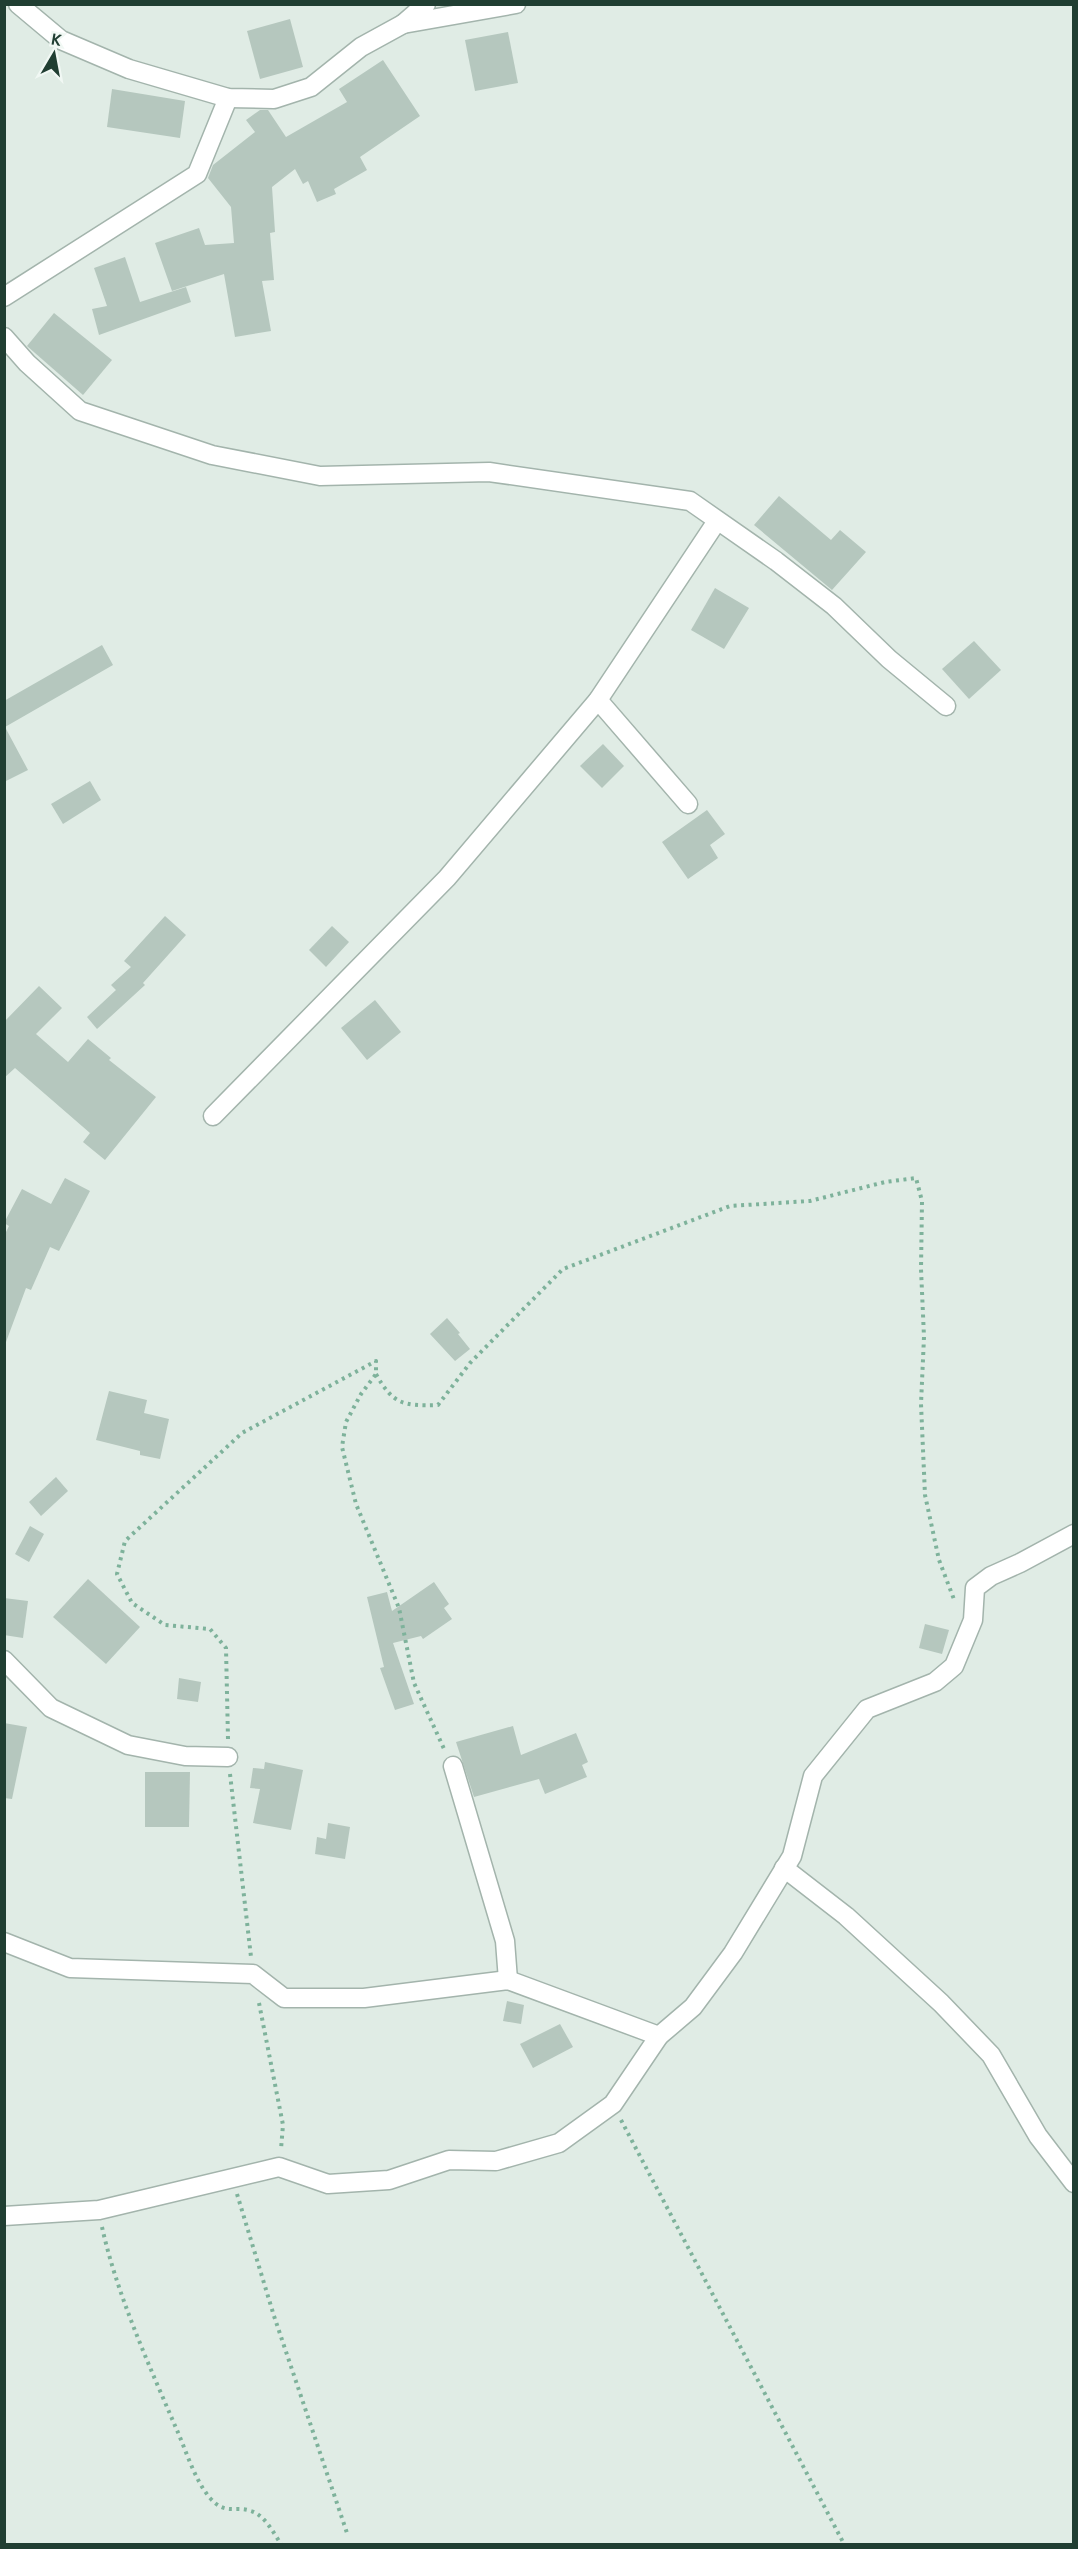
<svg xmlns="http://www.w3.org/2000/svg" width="1078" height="2549" font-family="'Space Grotesk',sans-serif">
  <rect width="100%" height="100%" fill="#e0ece5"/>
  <g fill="#b5c7be">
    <polygon points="290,19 303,67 260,79 247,31"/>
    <polygon points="508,32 518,83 475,91 465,40"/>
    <polygon points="383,60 420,116 360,157 367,170 334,189 336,194 317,202 308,181 303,184 295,169 272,187 275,232 270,233 274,280 262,281 271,331 235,337 224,274 172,291 155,243 199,228 205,245 234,243 231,207 208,178 213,165 255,132 246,120 260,110 268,110 286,137 347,102 339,89"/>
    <polygon points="112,89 185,101 180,138 107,127"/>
    <polygon points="125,257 140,302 186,287 191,302 99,335 92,309 107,306 94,268"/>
    <polygon points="54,313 112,360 83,395 27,346"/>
    <polygon points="779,496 831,540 840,530 866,552 832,590 754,525"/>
    <polygon points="715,588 749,608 724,649 691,630"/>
    <polygon points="974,641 1001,670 969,699 942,669"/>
    <polygon points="102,645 113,665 5,727 28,770 4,782 4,701"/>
    <polygon points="603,744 624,766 602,788 580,766"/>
    <polygon points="90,781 101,800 63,824 51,804"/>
    <polygon points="707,810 725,834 710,845 718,858 688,879 662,842"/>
    <polygon points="165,916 186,935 143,983 145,985 97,1029 87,1017 116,990 111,985 131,967 124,961"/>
    <polygon points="332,926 349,942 326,967 309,950"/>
    <polygon points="39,986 62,1008 36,1034 68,1062 88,1039 111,1058 109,1060 156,1097 105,1160 83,1142 90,1133 15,1068 4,1078 4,1022"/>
    <polygon points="375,1000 401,1032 367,1060 341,1028"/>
    <polygon points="65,1178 90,1191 59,1251 50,1247 31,1290 26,1288 6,1342 4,1342 4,1236 9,1226 4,1223 22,1189 51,1204"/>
    <polygon points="447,1318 460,1333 458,1334 470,1349 455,1361 430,1334"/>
    <polygon points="109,1391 147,1400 144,1413 169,1419 160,1459 140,1455 140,1451 96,1440"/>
    <polygon points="56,1477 68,1491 41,1516 29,1502"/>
    <polygon points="30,1526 44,1534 29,1562 15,1554"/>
    <polygon points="88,1579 140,1627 106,1664 53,1617"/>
    <polygon points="434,1582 449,1604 444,1608 452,1619 423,1639 421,1636 393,1643 414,1704 395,1710 380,1668 384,1667 367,1597 387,1592 392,1611"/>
    <polygon points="4,1598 28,1601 23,1638 4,1635"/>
    <polygon points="925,1624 949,1630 942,1654 919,1648"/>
    <polygon points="179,1678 201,1682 198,1702 177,1699"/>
    <polygon points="4,1723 27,1727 12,1799 4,1798"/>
    <polygon points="513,1726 521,1755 576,1733 588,1762 582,1765 587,1777 545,1794 539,1779 474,1797 456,1742"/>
    <polygon points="265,1762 303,1770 291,1830 253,1823 260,1789 250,1788 253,1768 264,1769"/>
    <polygon points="145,1772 190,1772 189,1827 145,1827"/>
    <polygon points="328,1823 350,1827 345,1859 315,1854 317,1837 326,1839"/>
    <polygon points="507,2001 524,2005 521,2024 503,2021"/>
    <polygon points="560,2024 573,2047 533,2068 520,2044"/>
  </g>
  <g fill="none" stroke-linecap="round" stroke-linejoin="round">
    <defs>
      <g id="street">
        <polyline points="18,4 61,40 129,69 228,98 274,99 311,87 361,47 403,24"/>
        <polyline points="426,4 403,24 516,4"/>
        <polyline points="4,297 197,174 228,98"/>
        <polyline points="4,337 27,363 80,411 212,455 320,476 489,472 690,501 776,561 834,606 889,659 946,706"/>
        <polyline points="598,700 688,804"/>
        <polyline points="213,1116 447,878 598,700 717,521"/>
        <polyline points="4,1660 51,1708 128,1745 185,1756 228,1757"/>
        <polyline points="453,1766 505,1941 508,1980"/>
        <polyline points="784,1868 846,1916 941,2003 991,2055 1038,2136 1074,2183"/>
        <polyline points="4,1942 70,1968 253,1974 284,1998 364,1998 508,1980 659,2036"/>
        <polyline points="4,2216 99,2210 279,2167 328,2184 389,2180 449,2160 496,2161 559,2143 613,2104 659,2036 693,2007 733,1953 792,1856 813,1776 867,1709 935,1682 954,1666 973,1620 975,1588 991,1576 1020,1563 1074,1534"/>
      </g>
    </defs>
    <use href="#street" stroke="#a3b4ac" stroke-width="21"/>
    <g stroke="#7eb29b" stroke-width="4" stroke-dasharray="3 4.5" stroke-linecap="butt">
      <path d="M376 1374C393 1405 404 1406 438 1405L470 1363 563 1269 730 1206 810 1201 885 1182 916 1178 922 1201 921 1269 924 1337 921 1404 925 1495 939 1560 955 1602"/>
      <polyline points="228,1739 226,1648 210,1629 165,1625 132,1603 117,1574 125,1541 242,1433 376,1361 376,1374 361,1394 346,1422 342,1447 356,1504 399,1608 414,1683 445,1751"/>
      <polyline points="230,1774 251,1957"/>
      <polyline points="259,2003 283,2125 281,2149"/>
      <polyline points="621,2120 844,2544"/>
      <polyline points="237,2194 274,2316 347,2533"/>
      <path d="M102 2227C117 2295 149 2365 176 2428 186 2450 194 2479 210 2498 226 2516 235 2505 251 2511 265 2515 274 2534 281 2544"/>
    </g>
    <use href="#street" stroke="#fff" stroke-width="18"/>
  </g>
  <rect width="1078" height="2549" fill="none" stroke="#203e32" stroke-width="12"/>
  <g transform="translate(54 54) rotate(10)" stroke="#f1f8f4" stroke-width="4.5" paint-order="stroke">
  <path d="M0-4.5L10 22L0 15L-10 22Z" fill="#203e32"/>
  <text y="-9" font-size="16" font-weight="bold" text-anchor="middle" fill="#203e32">K</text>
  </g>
</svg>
